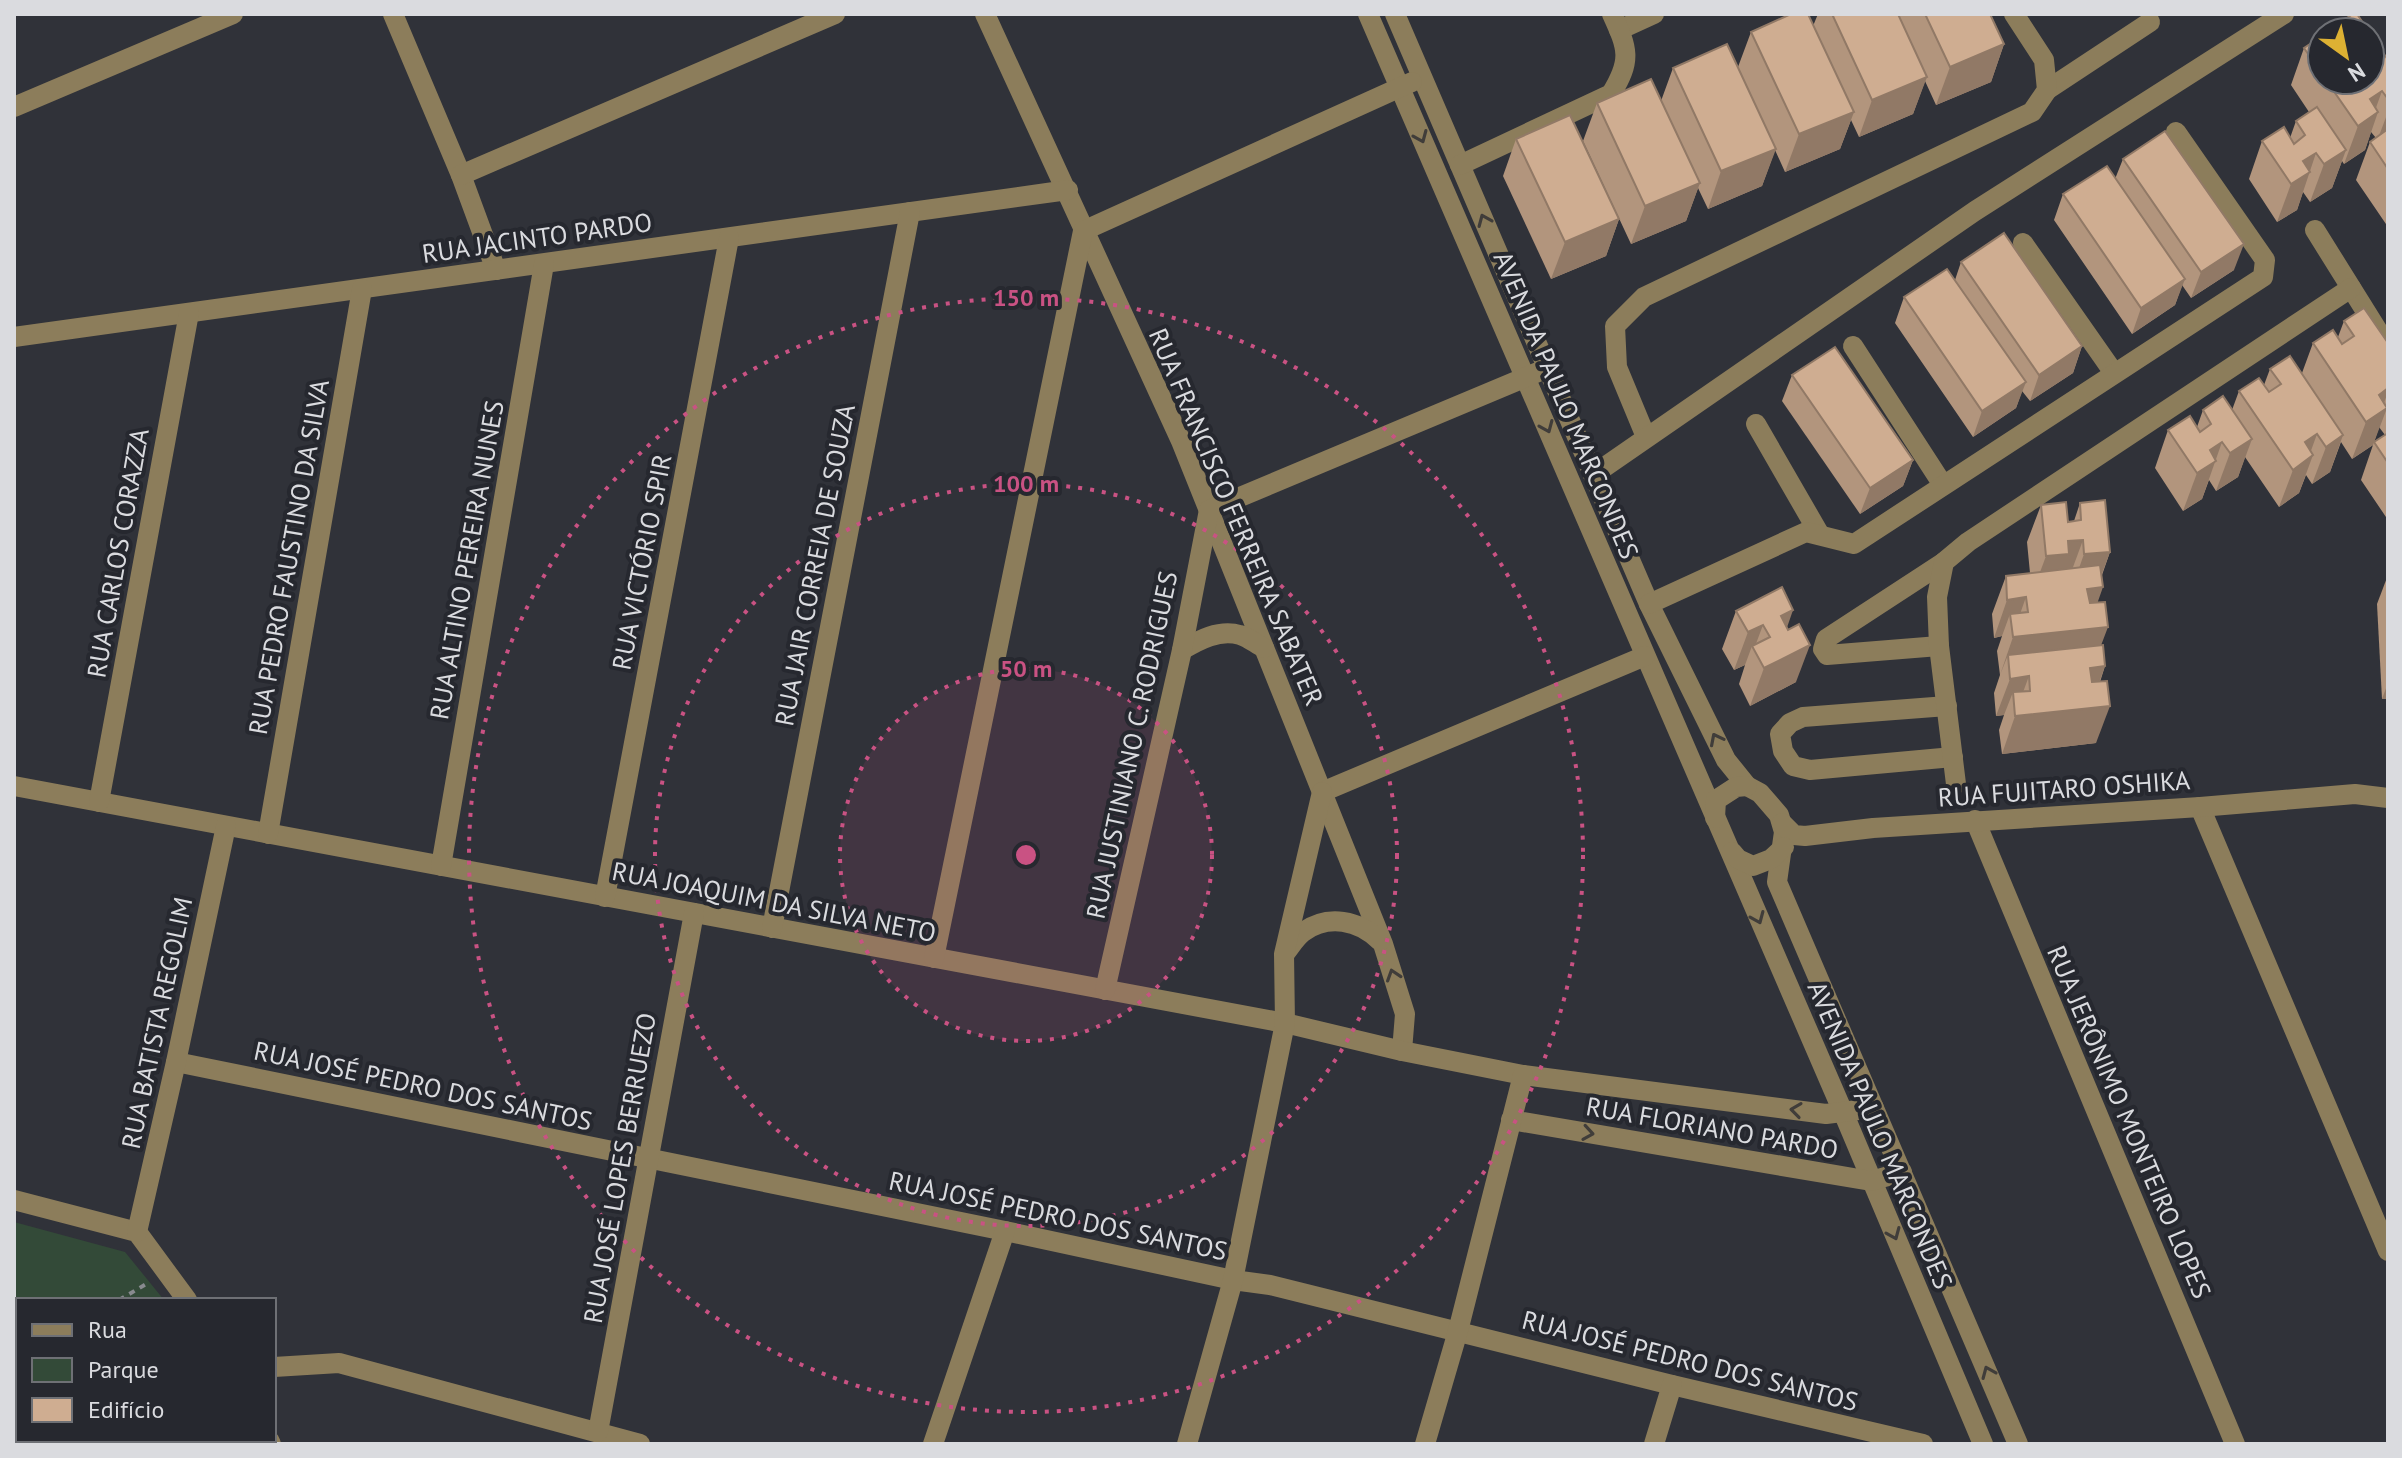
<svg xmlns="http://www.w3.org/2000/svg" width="2402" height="1458" font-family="'PT Sans',sans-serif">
  <rect width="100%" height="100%" fill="#303239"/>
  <polygon fill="#334a38" points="14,1222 125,1252 164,1300 18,1300 18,1379 14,1380"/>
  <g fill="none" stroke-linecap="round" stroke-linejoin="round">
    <g stroke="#888a8f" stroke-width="4" stroke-dasharray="6 6" stroke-linecap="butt">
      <polyline points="119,1300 148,1283"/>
      <polyline points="14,1334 18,1334"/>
    </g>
    <g stroke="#8c7d5b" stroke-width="20">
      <polyline points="393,14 461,175 496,270"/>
      <polyline points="985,14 1181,441 1383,944 1405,1014 1402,1051"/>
      <polyline points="1368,14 1843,1112 1983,1444"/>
      <polyline points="1395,14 1649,604 1726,760 1747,786 1760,793 1779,815 1784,832 1777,882 2018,1444"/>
      <polyline points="1619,30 1654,14"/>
      <polyline points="2047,90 2150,22"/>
      <polyline points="14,107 233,14"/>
      <path d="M1460 165 1611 94C1632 60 1628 49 1612 14"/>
      <polyline points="461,175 835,14"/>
      <polyline points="2315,230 2388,347"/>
      <polyline points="2023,243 2114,373"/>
      <polyline points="14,337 1068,190"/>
      <polyline points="1853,346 1943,485"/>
      <polyline points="1756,424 1820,535"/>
      <polyline points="1646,437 1617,367 1615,326 1644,297 2032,112 2047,90 2044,60 2014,14"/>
      <polyline points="1593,475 1975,211 2284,14"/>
      <polyline points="1649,604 1806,532 1854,544 2263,277 2265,260 2176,132"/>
      <polyline points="1939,646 1827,655 1823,649 1826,639 1944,562"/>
      <path d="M1182 650C1199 640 1219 629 1240 635 1248 637 1256 644 1264 648"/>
      <polyline points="1947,706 1803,717 1790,723 1780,734 1783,751 1793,766 1810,770 1953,757"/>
      <polyline points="1956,784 1939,646 1937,597 1944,562 1968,542 2351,288"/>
      <polyline points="14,786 1285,1023 1402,1051 1523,1075 1826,1114 1874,1108"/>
      <polyline points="1322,792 1645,656"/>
      <polyline points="99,802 189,313"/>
      <polyline points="2200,807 2388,1251"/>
      <polyline points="1715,818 1716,800 1736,787 1747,786"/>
      <polyline points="1975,820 2235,1444"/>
      <polyline points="1782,823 1794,835 1805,836 1873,828 2200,807 2355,794 2388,798"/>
      <polyline points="268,834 362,289"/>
      <polyline points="1732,852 1738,859 1753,866 1771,859 1784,847"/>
      <polyline points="441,866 544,264"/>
      <polyline points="605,897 729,238"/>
      <polyline points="772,928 910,212"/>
      <path d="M1286 952C1291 946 1296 937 1303 932 1328 914 1359 920 1380 941"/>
      <polyline points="934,958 1083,231 1412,82"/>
      <polyline points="1105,990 1182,650 1209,510 1538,372"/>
      <polyline points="176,1062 1005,1231 1233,1280 1270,1285 1672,1385 1923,1444"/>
      <polyline points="1511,1120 1871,1181 1902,1172"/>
      <polyline points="14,1200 137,1232 187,1300"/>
      <polyline points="137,1232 176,1062 226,826"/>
      <polyline points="274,1367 339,1363 640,1444"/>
      <polyline points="14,1414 18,1413"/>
      <polyline points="598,1432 694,913"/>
      <polyline points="269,1440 271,1444"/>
      <polyline points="933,1444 1005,1231"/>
      <polyline points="1187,1444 1233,1280 1285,1023 1284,954 1322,792"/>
      <polyline points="1425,1444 1458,1331 1523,1075"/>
      <polyline points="1654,1444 1672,1385"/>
    </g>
  </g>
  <g fill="#b2957d">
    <polygon points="1818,14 1990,14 2004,44 1991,82 1936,105 1925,81 1913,114 1859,137 1851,120 1840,149 1785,172 1775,150 1762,186 1708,209 1698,188 1686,221 1631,244 1583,141 1597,103 1661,101 1673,68 1738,67 1751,32 1813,26"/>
    <polygon points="2322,36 2322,80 2370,80 2388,60 2388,227 2356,180 2370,142 2376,138 2371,132 2365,150 2344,164 2342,161 2332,188 2310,202 2303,192 2297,210 2277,222 2249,179 2262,141 2290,138 2296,121 2309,112 2291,85 2304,48"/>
    <polygon points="1516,139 1619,219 1606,256 1551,279 1503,176"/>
    <polygon points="2123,159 2234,270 2191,298 2182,285 2175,305 2132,334 2054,220 2063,194 2115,179"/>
    <polygon points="1961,262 2082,346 2073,373 2030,401 2022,391 2016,408 1973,437 1895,323 1904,297 1955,280"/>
    <polygon points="2344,321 2388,343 2388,520 2361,480 2374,442 2385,435 2379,427 2373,445 2352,459 2341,442 2330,472 2312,484 2306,475 2299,493 2279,507 2245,457 2238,477 2216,491 2209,480 2202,499 2183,511 2155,468 2168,430 2197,427 2203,410 2232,410 2239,391 2264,385 2270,369 2302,373 2313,343 2338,337"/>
    <polygon points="1792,375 1913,460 1903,486 1860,514 1782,401"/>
    <polygon points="2080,503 2110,552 2102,575 2097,603 2101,645 2105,666 2100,682 2096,743 2002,754 1999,730 2004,715 1996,716 1994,693 2000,675 1997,651 2002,636 1994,638 1992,614 2006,576 2030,573 2027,542 2041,505 2068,522 2074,521"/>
    <polygon points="2388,575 2388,699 2382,699 2377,604"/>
    <polygon points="1736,611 1787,628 1796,682 1750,706 1739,684 1745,665 1734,670 1722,649"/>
  </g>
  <g fill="#917966">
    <polygon points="2004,44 1991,82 1936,105 1950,67"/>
    <polygon points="1927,77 1913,114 1859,137 1872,100"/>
    <polygon points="2382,91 2373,116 2378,112 2365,150 2344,164 2358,126 2370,99"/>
    <polygon points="1854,112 1840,149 1785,172 1799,134"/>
    <polygon points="2388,112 2388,134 2377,141"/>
    <polygon points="1776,149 1762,186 1708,209 1721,171"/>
    <polygon points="2346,150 2332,188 2310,202 2324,164"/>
    <polygon points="2316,153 2297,210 2277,222 2291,184 2303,161"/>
    <polygon points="1700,183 1686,221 1631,244 1645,206"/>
    <polygon points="1619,219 1606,256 1551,279 1565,242"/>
    <polygon points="2244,244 2234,270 2191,298 2201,272"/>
    <polygon points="2185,279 2175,305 2132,334 2141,308"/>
    <polygon points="2082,346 2073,373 2030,401 2039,375"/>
    <polygon points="2026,382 2016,408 1973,437 1982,411"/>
    <polygon points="2388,388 2388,392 2381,411 2387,408 2373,445 2352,459 2366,422 2379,395"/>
    <polygon points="2317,434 2308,459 2313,455 2299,493 2279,507 2293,470 2305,442"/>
    <polygon points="2343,435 2330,472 2312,484 2326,447"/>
    <polygon points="2252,439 2238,477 2216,491 2230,453"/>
    <polygon points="2222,442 2202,499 2183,511 2197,473 2210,450"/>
    <polygon points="1913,460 1903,486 1860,514 1870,488"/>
    <polygon points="2083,540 2069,578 2032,594 2046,556 2068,541"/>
    <polygon points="2110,552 2097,587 2103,587 2090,624 2071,591 2084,554"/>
    <polygon points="2026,597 2013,634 2010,614 2002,636 1994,638 2007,600"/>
    <polygon points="1793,610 1780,648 1781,616"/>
    <polygon points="1763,625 1754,649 1752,646 1745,665 1734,670 1748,632"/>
    <polygon points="2108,627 2094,664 2008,655 2000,675 2013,637"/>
    <polygon points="1810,645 1796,682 1750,706 1764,668"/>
    <polygon points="2105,666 2092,703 2090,668"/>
    <polygon points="2029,676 2015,714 2013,692 2004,715 1996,716 2010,679"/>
    <polygon points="2388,683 2388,699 2382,699"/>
    <polygon points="2110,706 2096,743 2002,754 2015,716"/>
  </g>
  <g fill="#cfad91" stroke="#917966" stroke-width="2">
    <polygon points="1791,14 1808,14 1854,112 1799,134 1751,32"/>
    <polygon points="1832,14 1898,14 1927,77 1872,100"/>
    <polygon points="1925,14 1990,14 2004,44 1950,67"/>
    <polygon points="2353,14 2357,14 2369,32 2340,32 2336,25"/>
    <polygon points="2370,33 2388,60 2388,99 2382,91 2370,99 2378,112 2358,126 2326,80 2370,80"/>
    <polygon points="2322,36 2322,74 2304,48"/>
    <polygon points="1727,44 1776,149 1721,171 1673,68"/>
    <polygon points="1651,79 1700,183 1645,206 1597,103"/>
    <polygon points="2317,107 2346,150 2324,164 2316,153 2303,161 2310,172 2291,184 2262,141 2284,127 2294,144 2305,135 2296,121"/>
    <polygon points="1570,115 1619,219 1565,242 1516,139"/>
    <polygon points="2388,129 2388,169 2370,142"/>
    <polygon points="2165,131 2244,244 2201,272 2123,159"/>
    <polygon points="2107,166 2185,279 2141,308 2063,194"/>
    <polygon points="2004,233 2082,346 2039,375 1961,262"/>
    <polygon points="1947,269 2026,382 1982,411 1904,297"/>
    <polygon points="2364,308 2388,343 2388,388 2379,395 2387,408 2366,422 2313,343 2333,330 2342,344 2354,336 2344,321"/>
    <polygon points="1835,347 1913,460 1870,488 1792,375"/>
    <polygon points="2290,356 2343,435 2326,447 2317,434 2305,442 2313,455 2293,470 2239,391 2259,378 2269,392 2281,384 2270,369"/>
    <polygon points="2223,396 2252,439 2230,453 2222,442 2210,450 2216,461 2197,473 2168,430 2190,416 2200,432 2211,424 2203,410"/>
    <polygon points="2388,433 2388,463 2374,442"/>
    <polygon points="2105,500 2110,552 2084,554 2083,540 2068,541 2069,554 2046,556 2041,505 2066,502 2068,522 2081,520 2080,503"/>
    <polygon points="2100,565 2103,587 2087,589 2090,603 2105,602 2108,627 2013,637 2010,614 2028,612 2026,597 2007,600 2006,576"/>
    <polygon points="1782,587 1793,610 1781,616 1788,630 1799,624 1810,645 1764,668 1752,646 1770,637 1763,625 1748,632 1736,611"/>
    <polygon points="2103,645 2105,666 2090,668 2092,682 2107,681 2110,706 2015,716 2013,692 2030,691 2029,676 2010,679 2008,655"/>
  </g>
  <defs><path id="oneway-chevron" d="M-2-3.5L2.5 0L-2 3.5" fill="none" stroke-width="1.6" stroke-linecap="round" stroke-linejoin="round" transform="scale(2)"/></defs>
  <g stroke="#403d3a">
    <use href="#oneway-chevron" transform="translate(1421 137) rotate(67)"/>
    <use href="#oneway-chevron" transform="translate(1484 220) rotate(-113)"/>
    <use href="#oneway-chevron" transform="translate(1547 427) rotate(67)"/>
    <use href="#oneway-chevron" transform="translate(1716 739) rotate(-117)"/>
    <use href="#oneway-chevron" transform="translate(1758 918) rotate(67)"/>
    <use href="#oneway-chevron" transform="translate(1393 975) rotate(-108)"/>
    <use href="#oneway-chevron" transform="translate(1796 1110) rotate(-172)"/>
    <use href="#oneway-chevron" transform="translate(1588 1133) rotate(9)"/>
    <use href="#oneway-chevron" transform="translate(1894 1234) rotate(67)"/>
    <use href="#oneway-chevron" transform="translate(1988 1372) rotate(-113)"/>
  </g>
  <circle cx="1026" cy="855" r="186" fill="#c95283" fill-opacity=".12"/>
  <g fill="none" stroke="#c95283" stroke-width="4" stroke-dasharray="4 8">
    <circle cx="1026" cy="855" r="186"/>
    <circle cx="1026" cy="855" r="371"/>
    <circle cx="1026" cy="855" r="557"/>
  </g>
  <g text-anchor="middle" stroke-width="8" stroke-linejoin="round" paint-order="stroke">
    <g font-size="26" fill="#dadbdf" stroke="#26282f">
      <text transform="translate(537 238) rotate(-8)" y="9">RUA JACINTO PARDO</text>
      <text transform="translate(1566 405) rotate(67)" y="9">AVENIDA PAULO MARCONDES</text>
      <text transform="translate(1236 517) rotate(67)" y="9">RUA FRANCISCO FERREIRA SABATER</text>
      <text transform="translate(118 553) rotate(-80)" y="9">RUA CARLOS CORAZZA</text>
      <text transform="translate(289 557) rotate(-80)" y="9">RUA PEDRO FAUSTINO DA SILVA</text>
      <text transform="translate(467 560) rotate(-80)" y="9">RUA ALTINO PEREIRA NUNES</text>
      <text transform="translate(642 562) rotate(-79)" y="9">RUA VICTÓRIO SPIR</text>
      <text transform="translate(815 565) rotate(-79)" y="9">RUA JAIR CORREIA DE SOUZA</text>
      <text transform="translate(1132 745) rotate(-78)" y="9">RUA JUSTINIANO C. RODRIGUES</text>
      <text transform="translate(2064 789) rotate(-4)" y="9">RUA FUJITARO OSHIKA</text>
      <text transform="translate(774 902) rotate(11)" y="9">RUA JOAQUIM DA SILVA NETO</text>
      <text transform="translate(157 1023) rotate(-78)" y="9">RUA BATISTA REGOLIM</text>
      <text transform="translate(423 1086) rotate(12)" y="9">RUA JOSÉ PEDRO DOS SANTOS</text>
      <text transform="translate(2129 1122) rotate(67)" y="9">RUA JERÔNIMO MONTEIRO LOPES</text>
      <text transform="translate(1712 1128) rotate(10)" y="9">RUA FLORIANO PARDO</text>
      <text transform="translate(1880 1135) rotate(67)" y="9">AVENIDA PAULO MARCONDES</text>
      <text transform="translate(620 1168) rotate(-80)" y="9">RUA JOSÉ LOPES BERRUEZO</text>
      <text transform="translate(1058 1216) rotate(12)" y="9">RUA JOSÉ PEDRO DOS SANTOS</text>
      <text transform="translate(1690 1361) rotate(14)" y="9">RUA JOSÉ PEDRO DOS SANTOS</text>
    </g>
  </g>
  <circle cx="1026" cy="855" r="12" fill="#c95283" stroke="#26282f" stroke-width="4"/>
  <g font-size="24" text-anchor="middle" font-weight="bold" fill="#c95283" stroke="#26282f" stroke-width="8" stroke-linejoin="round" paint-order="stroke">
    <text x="1026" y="306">150 m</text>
    <text x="1026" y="492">100 m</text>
    <text x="1026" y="677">50 m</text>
  </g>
  <rect width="2402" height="1458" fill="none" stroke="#dadbdf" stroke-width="32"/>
  <rect x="16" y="1298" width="260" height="144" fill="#26282f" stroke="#6e7075" stroke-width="2"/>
  <rect x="32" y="1324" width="40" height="12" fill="#8c7d5b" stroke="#6e7075" stroke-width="2"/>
  <text x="88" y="1338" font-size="24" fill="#dadbdf">Rua</text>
  <rect x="32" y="1358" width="40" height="24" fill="#334a38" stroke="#6e7075" stroke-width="2"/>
  <text x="88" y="1378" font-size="24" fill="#dadbdf">Parque</text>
  <rect x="32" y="1398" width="40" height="24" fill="#cfad91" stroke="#6e7075" stroke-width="2"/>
  <text x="88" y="1418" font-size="24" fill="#dadbdf">Edifício</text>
  <g transform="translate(2346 56) rotate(147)"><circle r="38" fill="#26282f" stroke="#6e7075" stroke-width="2"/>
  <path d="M0-6L14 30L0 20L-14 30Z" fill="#ddb133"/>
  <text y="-12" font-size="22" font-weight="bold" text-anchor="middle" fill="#dadbdf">N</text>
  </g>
</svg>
